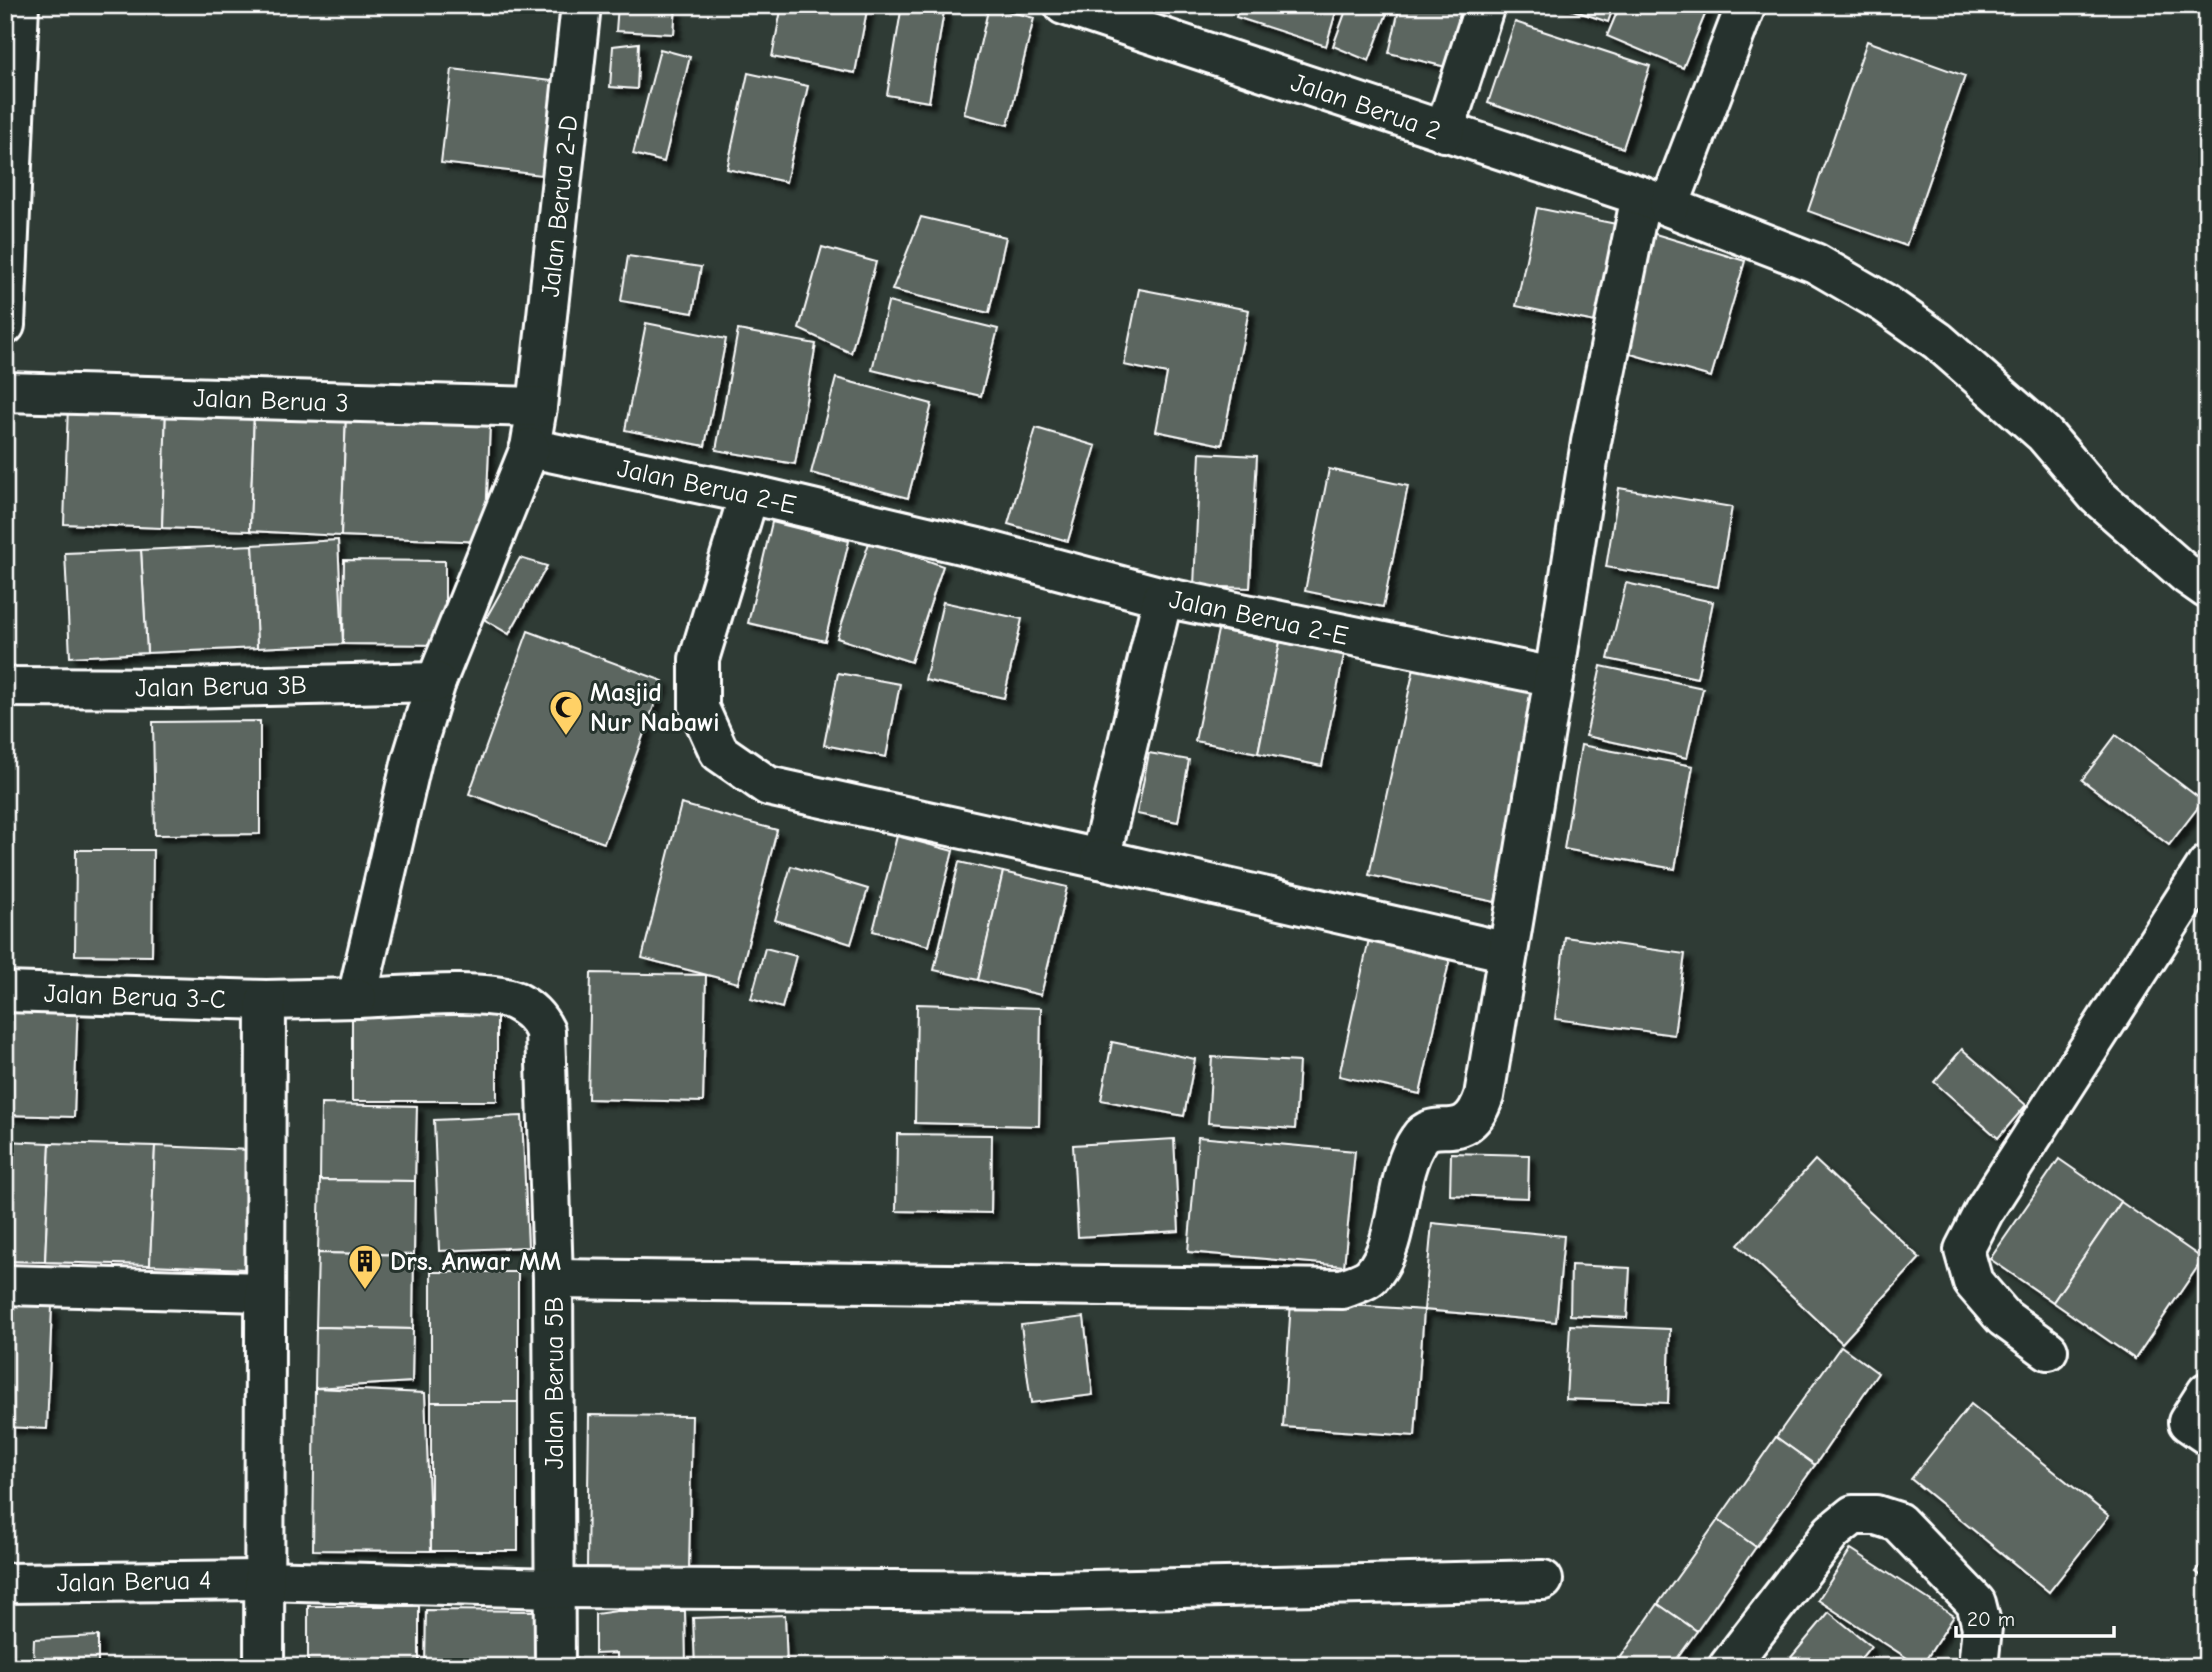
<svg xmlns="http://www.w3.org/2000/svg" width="2212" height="1672" font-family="'Comic Neue',sans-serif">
  <defs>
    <filter id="shadow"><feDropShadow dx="6" dy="6" stdDeviation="2" flood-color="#0009"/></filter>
  </defs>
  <rect width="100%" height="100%" fill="#2f3b35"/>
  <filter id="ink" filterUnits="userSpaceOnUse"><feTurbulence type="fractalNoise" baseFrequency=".0143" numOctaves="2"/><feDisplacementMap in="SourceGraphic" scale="14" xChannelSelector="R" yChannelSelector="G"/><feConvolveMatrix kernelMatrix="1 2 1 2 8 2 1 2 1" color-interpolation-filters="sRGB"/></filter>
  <g filter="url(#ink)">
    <g fill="#5b6661" stroke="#fff" stroke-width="2" filter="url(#shadow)">
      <polygon points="618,5 676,5 674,34 616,31"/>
      <polygon points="782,5 868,5 855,73 772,57"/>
      <polygon points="902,5 945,5 929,102 887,95"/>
      <polygon points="1239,5 1338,5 1326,46 1236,17"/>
      <polygon points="1348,5 1390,5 1369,61 1333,46"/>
      <polygon points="1400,5 1465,5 1450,68 1389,53"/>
      <polygon points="1558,5 1614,5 1608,22"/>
      <polygon points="1620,5 1709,5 1683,68 1607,36"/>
      <polygon points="989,6 1034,18 1008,125 964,114"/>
      <polygon points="1515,22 1650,66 1623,148 1488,103"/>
      <polygon points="1867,41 1965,76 1906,246 1808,211"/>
      <polygon points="639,43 637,89 610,87 613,46"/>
      <polygon points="660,49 690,57 664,162 633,154"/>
      <polygon points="452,69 560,82 550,176 441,163"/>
      <polygon points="748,73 808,86 786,182 727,169"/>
      <polygon points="1537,208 1631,227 1610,325 1516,306"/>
      <polygon points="921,217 1006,237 989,313 892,290"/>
      <polygon points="1652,233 1745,261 1711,377 1617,350"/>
      <polygon points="822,247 876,262 851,353 799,329"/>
      <polygon points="628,256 701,267 693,313 621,301"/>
      <polygon points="1139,289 1249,310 1222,445 1156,431 1167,374 1124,365"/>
      <polygon points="888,302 998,329 981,396 872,370"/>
      <polygon points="646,323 726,339 705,446 625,430"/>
      <polygon points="738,330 816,344 795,464 716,450"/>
      <polygon points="836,378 932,404 908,498 811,473"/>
      <polygon points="68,405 166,410 162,528 64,524"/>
      <polygon points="166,410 254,413 250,531 162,528"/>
      <polygon points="254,413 346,417 341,536 250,531"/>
      <polygon points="346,417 490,424 485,542 341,536"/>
      <polygon points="1036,428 1096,446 1068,541 1008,524"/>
      <polygon points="1200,453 1257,456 1250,588 1194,586"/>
      <polygon points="1329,469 1408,486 1383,607 1305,591"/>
      <polygon points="1619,488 1732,507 1718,587 1606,567"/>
      <polygon points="772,522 849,541 825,641 748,623"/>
      <polygon points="338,540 343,644 257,648 253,545"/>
      <polygon points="870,540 943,566 911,662 837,638"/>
      <polygon points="253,545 257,648 147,653 141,550"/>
      <polygon points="141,550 147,653 70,657 65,553"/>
      <polygon points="520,558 547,566 509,634 485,620"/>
      <polygon points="344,560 445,561 445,645 343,644"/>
      <polygon points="1626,583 1713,602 1697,678 1608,659"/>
      <polygon points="943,602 1022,619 1004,698 925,680"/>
      <polygon points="1218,630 1280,642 1258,753 1195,741"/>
      <polygon points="528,631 663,681 604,843 469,794"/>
      <polygon points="1280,642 1344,655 1322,766 1258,753"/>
      <polygon points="1416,659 1541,685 1495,902 1369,875"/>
      <polygon points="1601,666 1703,688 1687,758 1586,736"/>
      <polygon points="838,673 900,684 886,757 824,745"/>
      <polygon points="260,721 260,834 155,835 153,722"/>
      <polygon points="2116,735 2203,801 2169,845 2082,780"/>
      <polygon points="1581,745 1693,766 1675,869 1564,849"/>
      <polygon points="1149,753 1189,760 1178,822 1137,814"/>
      <polygon points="681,804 777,830 738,983 642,958"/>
      <polygon points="897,836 953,851 929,946 873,931"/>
      <polygon points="76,850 153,850 152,956 75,955"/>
      <polygon points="959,862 1003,872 978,980 934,970"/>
      <polygon points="791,866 868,889 851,944 775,920"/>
      <polygon points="1003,872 1067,887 1041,995 978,980"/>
      <polygon points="1565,937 1685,954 1674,1035 1555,1019"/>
      <polygon points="1369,939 1450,958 1420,1094 1339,1076"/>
      <polygon points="765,948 796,956 782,1008 751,999"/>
      <polygon points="591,973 706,975 703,1102 588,1099"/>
      <polygon points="5,1000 78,1002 74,1117 5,1115"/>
      <polygon points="917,1004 1041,1008 1039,1126 915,1123"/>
      <rect x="352" y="1012" width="145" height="89"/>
      <polygon points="1112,1042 1195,1059 1184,1116 1101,1100"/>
      <polygon points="1962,1049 2026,1105 1998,1138 1934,1082"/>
      <polygon points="1212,1057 1299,1062 1295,1129 1208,1123"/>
      <polygon points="321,1104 417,1106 415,1181 320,1180"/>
      <polygon points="522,1116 528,1247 439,1251 434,1120"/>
      <polygon points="897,1134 992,1135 991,1213 896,1211"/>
      <polygon points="1198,1137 1355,1151 1344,1266 1188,1252"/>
      <polygon points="1174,1139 1179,1231 1078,1237 1073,1145"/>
      <polygon points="5,1141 50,1143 45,1262 5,1261"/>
      <polygon points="50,1143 155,1146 150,1265 45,1262"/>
      <polygon points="155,1146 251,1150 247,1269 150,1265"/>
      <polygon points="1451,1153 1529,1155 1528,1198 1450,1195"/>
      <polygon points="2059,1159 2121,1202 2053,1302 1990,1259"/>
      <polygon points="1815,1160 1920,1258 1842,1343 1738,1245"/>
      <polygon points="320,1180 415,1181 414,1255 318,1253"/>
      <polygon points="2121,1202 2203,1259 2135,1359 2053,1302"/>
      <polygon points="1432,1223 1564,1236 1556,1322 1424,1310"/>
      <polygon points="318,1253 414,1255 413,1329 316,1327"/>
      <polygon points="1571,1265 1630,1268 1627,1318 1570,1315"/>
      <rect x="431" y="1272" width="87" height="130"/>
      <polygon points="1291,1301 1424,1310 1415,1436 1283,1427"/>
      <polygon points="5,1304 52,1307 47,1429 5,1427"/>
      <polygon points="1084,1317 1093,1395 1031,1403 1021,1325"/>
      <polygon points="1570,1325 1670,1329 1668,1403 1566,1399"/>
      <polygon points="316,1327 413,1329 412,1382 315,1388"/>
      <polygon points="1841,1346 1878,1373 1815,1465 1776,1437"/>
      <polygon points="315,1388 425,1393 431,1551 313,1550"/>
      <rect x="431" y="1402" width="87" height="149"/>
      <polygon points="1971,1404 2109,1516 2049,1592 1911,1479"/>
      <polygon points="589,1415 692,1416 689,1570 587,1567"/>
      <polygon points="1776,1437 1815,1465 1756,1547 1718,1520"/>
      <polygon points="1718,1520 1756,1547 1697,1631 1658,1604"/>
      <polygon points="1851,1549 1954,1616 1921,1667 1818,1600"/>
      <polygon points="2207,1558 2207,1580 2196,1572"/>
      <polygon points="1658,1604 1697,1631 1671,1667 1614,1667"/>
      <rect x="308" y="1606" width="111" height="61"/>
      <polygon points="426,1610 536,1611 536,1667 425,1667"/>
      <polygon points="617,1611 685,1611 686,1667 617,1667 617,1653 595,1654 595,1614"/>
      <polygon points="1829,1612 1871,1646 1854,1667 1783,1667"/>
      <polygon points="785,1615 787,1667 695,1667 693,1618"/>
      <polygon points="98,1636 98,1667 33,1667 34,1639"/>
    </g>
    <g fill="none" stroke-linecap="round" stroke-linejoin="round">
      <defs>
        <g id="minor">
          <polyline points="581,5 537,407 530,448 749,494 982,549 1163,597 1554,677 1591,442 1641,196"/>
          <polyline points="1064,5 1641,196 1815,263 1884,303 1938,341 2044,434 2097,496 2187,575 2207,589"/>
          <polyline points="1444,132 1485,5"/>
          <polyline points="1669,206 1746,5"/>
          <polyline points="5,325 19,5"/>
          <polyline points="5,392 537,407"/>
          <path d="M530 448 436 682 412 760 357 998C393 997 487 988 515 1001 530 1009 538 1017 545 1031L553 1279 555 1667"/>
          <polyline points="749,494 699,659 699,708 719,752 768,786 1100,859 1163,597"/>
          <polyline points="5,687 182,688 436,682"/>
          <polyline points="1100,859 1508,952"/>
          <polyline points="5,992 266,1000 357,998"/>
          <path d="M553 1279 1343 1289C1352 1285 1365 1282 1372 1275 1402 1242 1393 1176 1419 1139 1435 1114 1466 1149 1484 1096L1554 677"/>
          <polyline points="5,1285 263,1292"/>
          <polyline points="2048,1350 2004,1318 1973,1282 1964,1250 1984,1211 2207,865"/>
          <polyline points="2207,1392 2188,1422 2207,1435"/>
          <polyline points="5,1583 262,1580 554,1588 1047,1591 1543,1580"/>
          <polyline points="264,1667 266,1000"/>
          <polyline points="1728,1667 1832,1532 1853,1515 1876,1515 1898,1522 1976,1603 1982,1627 1978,1667"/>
        </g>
      </defs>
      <use href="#minor" stroke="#fff" stroke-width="44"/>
      <use href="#minor" stroke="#26332d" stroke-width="38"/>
    </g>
  </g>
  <defs>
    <symbol id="mosque-pin" viewBox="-11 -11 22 30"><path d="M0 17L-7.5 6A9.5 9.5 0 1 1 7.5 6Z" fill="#ffd166" stroke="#26332d"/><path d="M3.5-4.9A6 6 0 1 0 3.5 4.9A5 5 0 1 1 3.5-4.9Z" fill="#111"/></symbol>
    <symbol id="building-pin" viewBox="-11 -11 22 30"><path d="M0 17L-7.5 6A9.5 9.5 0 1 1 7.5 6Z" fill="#ffd166" stroke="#26332d"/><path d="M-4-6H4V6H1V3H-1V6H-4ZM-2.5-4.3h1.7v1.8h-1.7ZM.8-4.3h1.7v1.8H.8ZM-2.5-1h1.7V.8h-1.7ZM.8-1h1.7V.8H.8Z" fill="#111"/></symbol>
  </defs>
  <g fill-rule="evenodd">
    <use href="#mosque-pin" x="547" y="688" width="38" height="52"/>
    <use href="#building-pin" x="346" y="1242" width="38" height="52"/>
  </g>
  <g text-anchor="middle" stroke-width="6" stroke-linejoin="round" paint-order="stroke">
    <g font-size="26" fill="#fff" stroke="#26332d">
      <text transform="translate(1366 106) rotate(19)" y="9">Jalan Berua 2</text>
      <text transform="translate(559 206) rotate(-84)" y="9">Jalan Berua 2-D</text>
      <text transform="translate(271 400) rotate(2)" y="9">Jalan Berua 3</text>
      <text transform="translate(707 486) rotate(12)" y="9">Jalan Berua 2-E</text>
      <text transform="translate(1259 617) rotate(12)" y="9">Jalan Berua 2-E</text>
      <text transform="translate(221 686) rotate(-1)" y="9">Jalan Berua 3B</text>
      <text transform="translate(135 996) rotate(2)" y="9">Jalan Berua 3-C</text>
      <text transform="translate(554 1383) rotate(-90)" y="9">Jalan Berua 5B</text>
      <text transform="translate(134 1581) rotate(-1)" y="9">Jalan Berua 4</text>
    </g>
    <g font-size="26" font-weight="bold" fill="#fff" stroke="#26332d" text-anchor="start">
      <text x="590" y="701">Masjid<tspan x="590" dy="30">Nur Nabawi</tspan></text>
      <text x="390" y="1270">Drs. Anwar MM</text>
    </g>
  </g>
  <rect width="2212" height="1672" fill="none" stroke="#26332d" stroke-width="28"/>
  <rect x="14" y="14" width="2184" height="1644" fill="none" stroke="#fff" stroke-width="2.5" filter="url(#ink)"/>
  <path d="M1956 1626v10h158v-10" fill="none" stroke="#ffffff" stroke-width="3.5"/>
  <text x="1967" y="1626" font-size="21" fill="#ffffff" stroke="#26332d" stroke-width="5" paint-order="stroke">20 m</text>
</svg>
